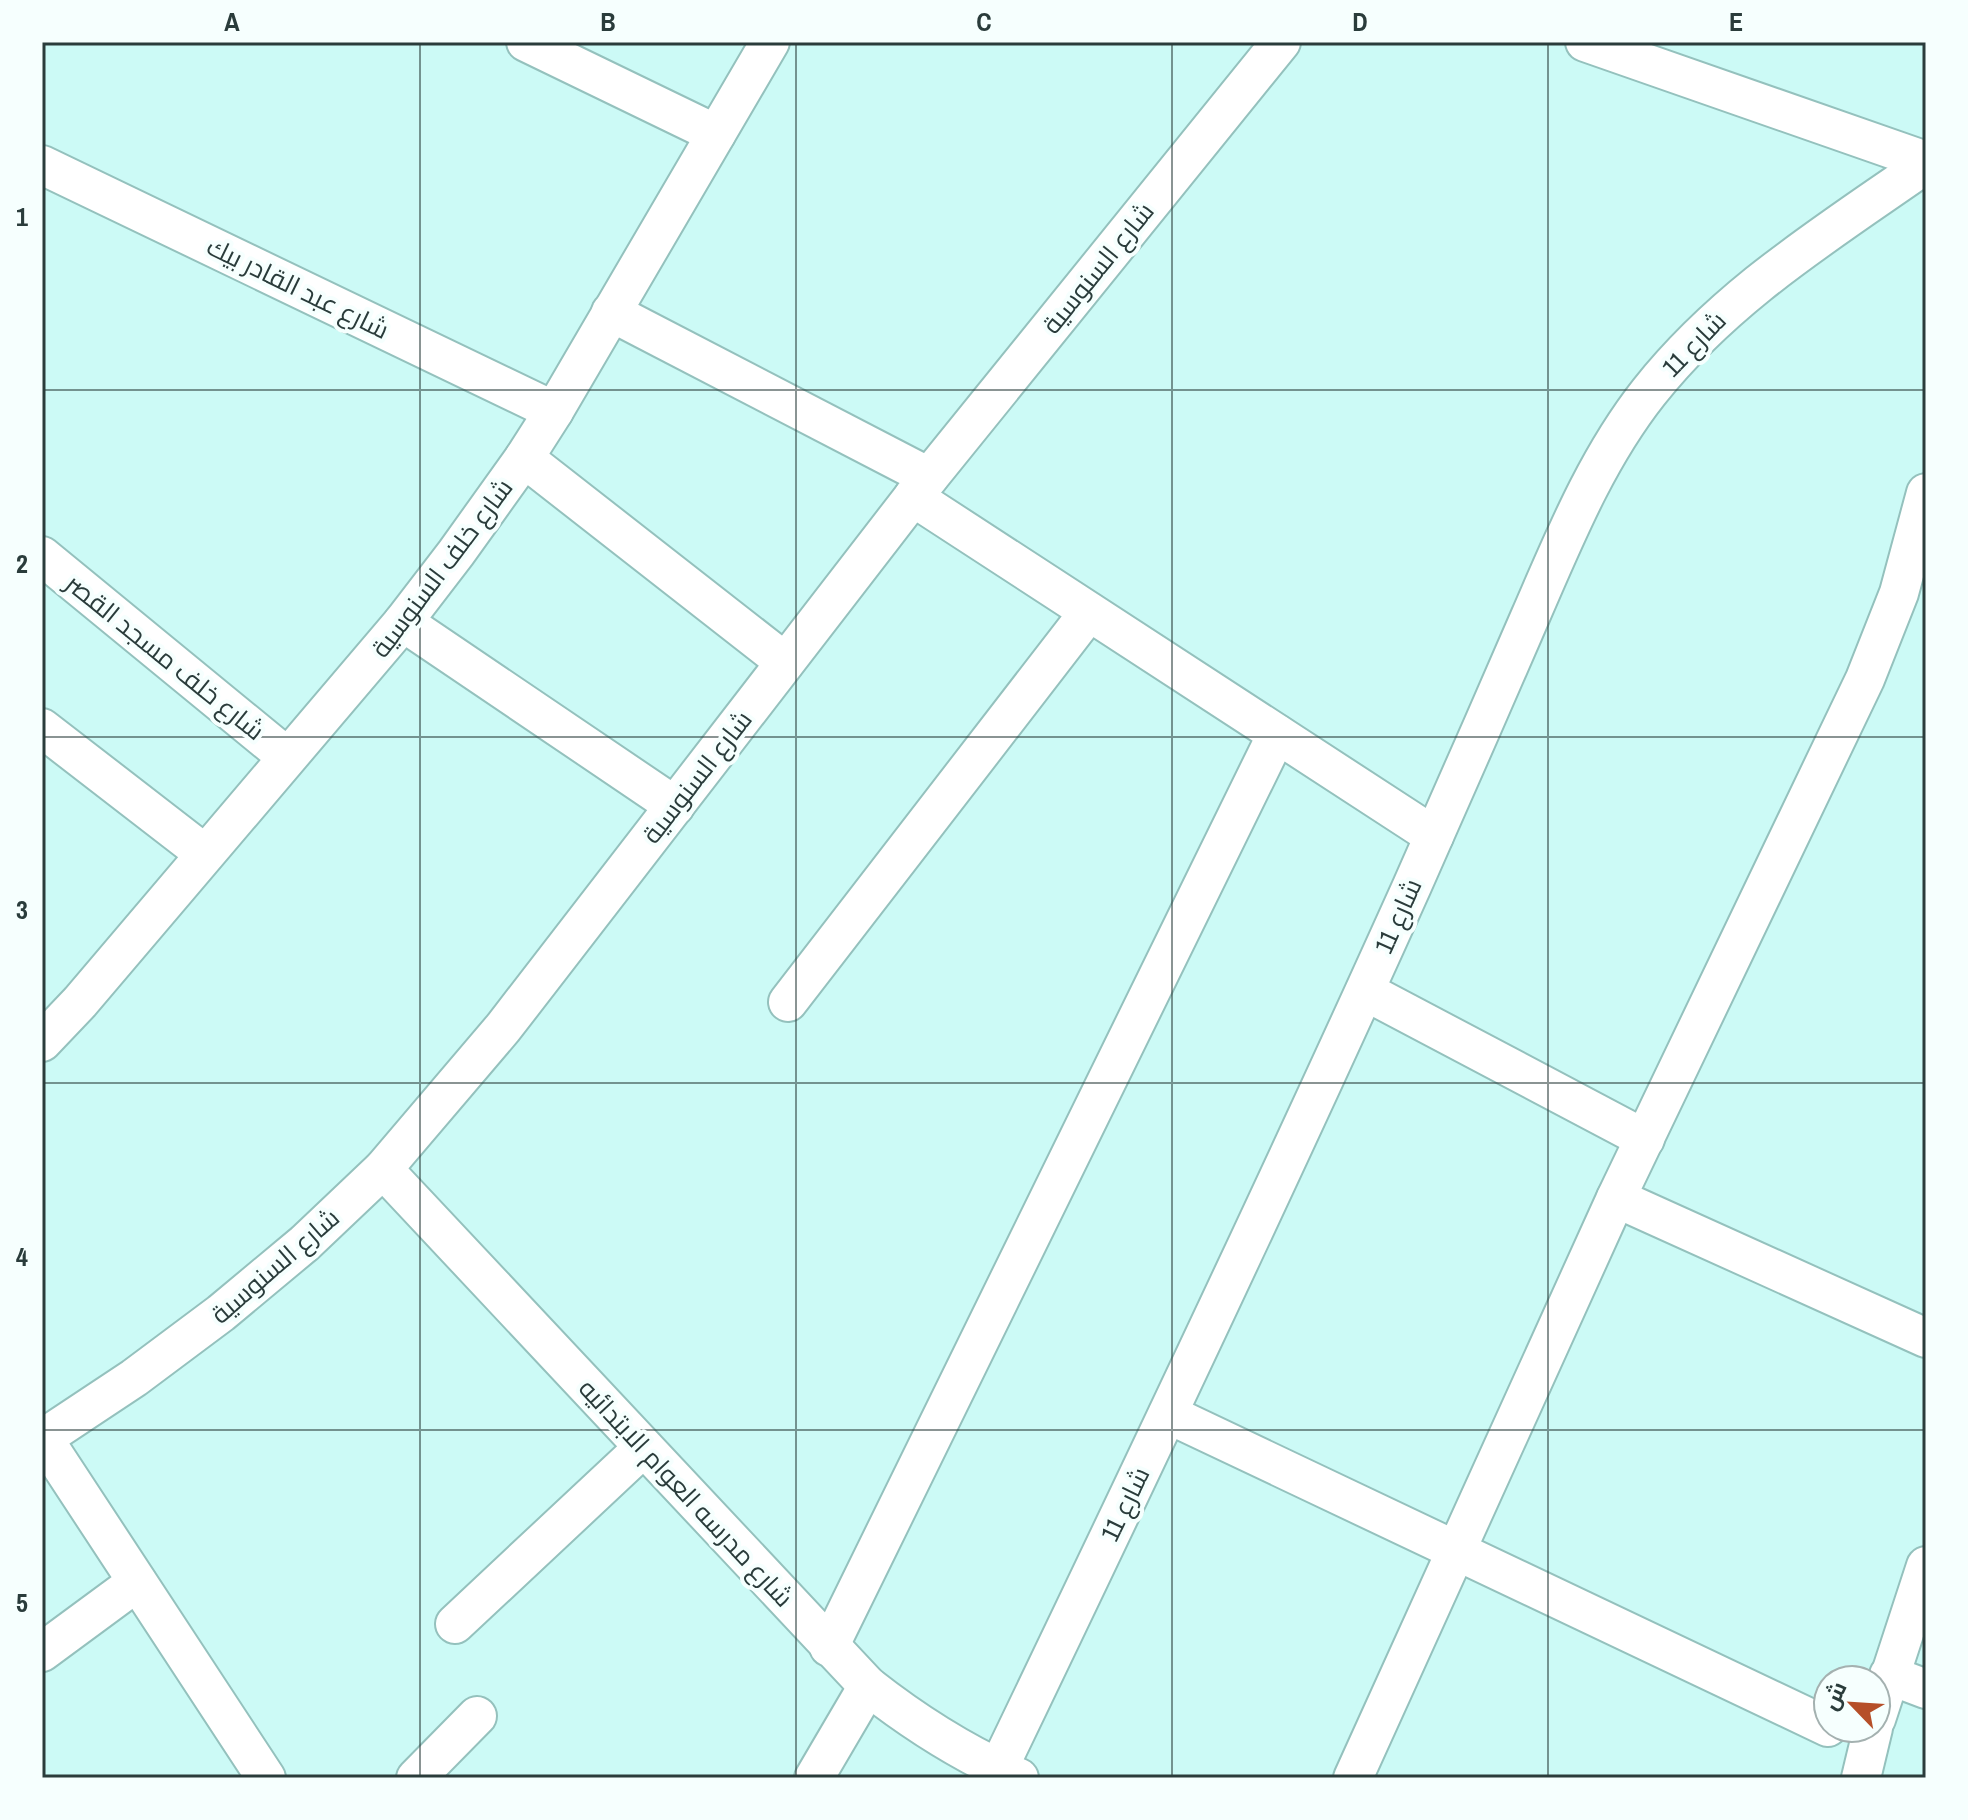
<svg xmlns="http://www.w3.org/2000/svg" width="1968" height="1820" font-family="'Archivo Narrow',Cairo,sans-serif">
  <rect width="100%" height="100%" fill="#ccfaf6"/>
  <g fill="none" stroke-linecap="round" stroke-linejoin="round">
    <defs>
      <g id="minor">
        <polyline points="526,42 716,134"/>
        <polyline points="1585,42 1926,161"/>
        <polyline points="42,165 554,411"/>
        <polyline points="611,312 929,477"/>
        <polyline points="524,458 785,662"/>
        <polyline points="1926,493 1899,593 1865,679 1616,1198 1926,1338"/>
        <polyline points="913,497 1434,836"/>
        <polyline points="42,556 287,757"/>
        <polyline points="403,622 675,806"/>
        <polyline points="42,728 205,854"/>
        <polyline points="1365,991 1645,1139"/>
        <polyline points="788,1002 1089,612"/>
        <polyline points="42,1042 80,1002 403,622 456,553 524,458 554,411 770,42"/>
        <path d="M383 1169 868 1686C915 1723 964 1754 1019 1778"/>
        <polyline points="1168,1414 1828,1727"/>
        <polyline points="43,1438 266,1778"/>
        <polyline points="42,1439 134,1378 221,1313 305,1243 383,1169 503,1028 913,497 1281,42"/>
        <polyline points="455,1624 643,1448"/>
        <polyline points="829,1647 1277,734"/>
        <polyline points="42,1652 137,1582"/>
        <polyline points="1889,1675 1926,1689"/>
        <polyline points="1876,1719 1926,1566"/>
        <path d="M998 1769C1139 1476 1279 1182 1412 886 1452 796 1491 707 1530 617 1564 539 1596 459 1649 392 1726 295 1826 234 1926 164"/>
        <polyline points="416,1778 477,1716"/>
        <polyline points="814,1778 868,1686"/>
        <polyline points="1353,1778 1616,1198"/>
        <polyline points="1861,1778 1873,1728"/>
      </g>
    </defs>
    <use href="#minor" stroke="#94c1bd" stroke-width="42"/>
    <use href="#minor" stroke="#fff" stroke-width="38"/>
  </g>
  <path fill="none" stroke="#2a3c3b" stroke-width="2" stroke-opacity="0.55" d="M420 42V1778M796 42V1778M1172 42V1778M1548 42V1778M42 390H1926M42 737H1926M42 1083H1926M42 1430H1926"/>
  <g text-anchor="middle" stroke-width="8" stroke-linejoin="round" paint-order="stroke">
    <g font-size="26" fill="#2a3c3b" stroke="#f6fffe">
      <text transform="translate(1098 268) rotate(-51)" y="9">شارع السنوسية</text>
      <text transform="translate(298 288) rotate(26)" y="9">شارع عبد القادر بيك</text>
      <text transform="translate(1694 344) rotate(-46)" y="9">شارع 11</text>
      <text transform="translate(442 568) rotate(-53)" y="9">شارع خلف السنوسية</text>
      <text transform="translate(165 657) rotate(39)" y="9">شارع خلف مسجد القصر</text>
      <text transform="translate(697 777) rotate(-52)" y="9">شارع السنوسية</text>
      <text transform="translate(1398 916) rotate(-66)" y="9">شارع 11</text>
      <text transform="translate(275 1266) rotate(-41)" y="9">شارع السنوسية</text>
      <text transform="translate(686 1493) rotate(47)" y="9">شارع مدرسه العوام الابتدائيه</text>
      <text transform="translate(1125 1504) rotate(-64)" y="9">شارع 11</text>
    </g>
  </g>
  <rect width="1968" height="1820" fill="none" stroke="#f6fffe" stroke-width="88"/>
  <g transform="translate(1852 1704) rotate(295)"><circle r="38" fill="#f6fffe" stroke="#a4b1b0" stroke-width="2"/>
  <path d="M0-6L14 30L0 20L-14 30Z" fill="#b64f29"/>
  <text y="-12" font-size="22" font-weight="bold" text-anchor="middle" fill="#2a3c3b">ش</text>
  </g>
  <rect x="44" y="44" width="1880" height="1732" fill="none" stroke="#2a3c3b" stroke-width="3"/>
  <g font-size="26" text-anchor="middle" font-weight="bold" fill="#2a3c3b">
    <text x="232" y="31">A</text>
    <text x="608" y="31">B</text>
    <text x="984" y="31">C</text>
    <text x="1360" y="31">D</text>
    <text x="1736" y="31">E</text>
    <text x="22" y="226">1</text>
    <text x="22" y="573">2</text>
    <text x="22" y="919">3</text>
    <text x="22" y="1266">4</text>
    <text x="22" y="1612">5</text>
  </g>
</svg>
